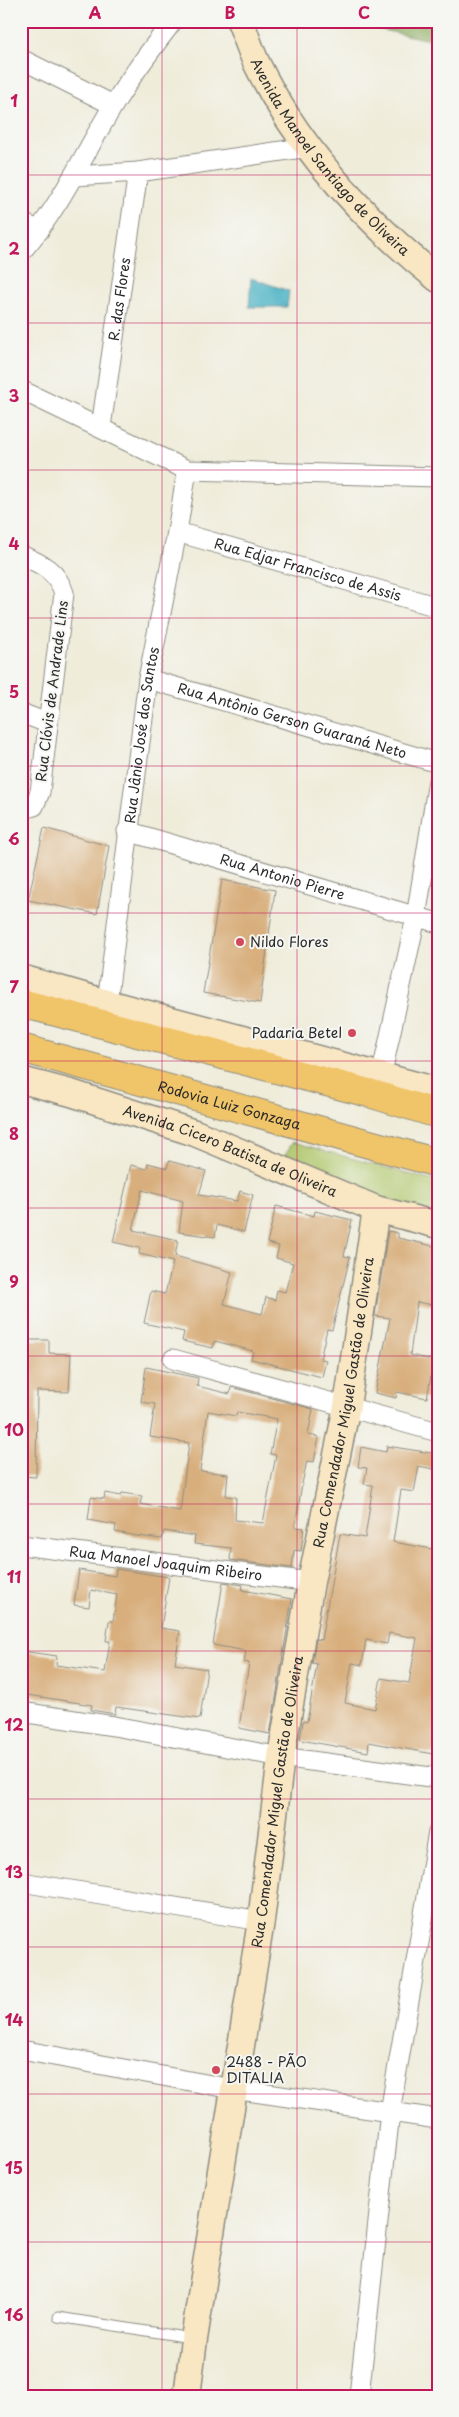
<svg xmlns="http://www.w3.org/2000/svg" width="459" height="2417" font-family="'Playpen Sans',sans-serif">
  <rect width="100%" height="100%" fill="#f6f6f2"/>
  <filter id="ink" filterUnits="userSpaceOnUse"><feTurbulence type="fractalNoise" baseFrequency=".02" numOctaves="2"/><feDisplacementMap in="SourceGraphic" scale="10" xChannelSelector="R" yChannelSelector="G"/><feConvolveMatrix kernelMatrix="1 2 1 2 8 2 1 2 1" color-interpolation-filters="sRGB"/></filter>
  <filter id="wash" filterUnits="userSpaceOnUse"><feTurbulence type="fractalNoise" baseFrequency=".0096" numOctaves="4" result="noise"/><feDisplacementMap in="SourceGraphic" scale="20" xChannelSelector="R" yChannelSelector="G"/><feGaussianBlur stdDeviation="1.12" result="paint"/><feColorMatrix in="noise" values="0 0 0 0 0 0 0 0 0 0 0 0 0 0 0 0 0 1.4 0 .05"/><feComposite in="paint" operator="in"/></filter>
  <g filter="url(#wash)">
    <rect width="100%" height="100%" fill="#efecda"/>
    <polygon fill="#b0c76c" stroke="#6e794c" points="293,1142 438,1182 438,1215 275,1170"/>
    <polygon fill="#8cac60" stroke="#5c6c46" points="341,21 438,21 438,42"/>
    <polygon fill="#46b1c4" stroke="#386e78" points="251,278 289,291 287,307 249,307"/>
    <g id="blocks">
      <g fill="#d8ae7c" fill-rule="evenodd">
        <polygon points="44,828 109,846 97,914 28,900"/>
        <polygon points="222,880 275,890 260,1003 203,993"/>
        <polygon points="169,1161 206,1171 199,1195 237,1201 240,1191 253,1195 244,1232 217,1225 215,1237 179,1232 183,1201 142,1190 133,1230 178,1240 175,1256 232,1272 224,1304 262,1314 266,1297 275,1300 277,1290 285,1292 293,1263 276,1258 279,1246 267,1243 276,1206 314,1216 315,1211 352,1220 344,1256 350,1257 332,1330 327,1329 320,1359 326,1360 322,1377 251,1359 253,1351 215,1341 213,1348 182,1341 184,1332 144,1323 151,1291 165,1294 173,1262 139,1254 140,1248 113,1242 131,1165 147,1169 148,1163 167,1168"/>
        <polygon points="388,1231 398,1233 398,1238 438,1247 438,1306 417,1302 410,1355 434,1360 427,1398 397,1392 396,1398 375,1393 390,1318 375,1316"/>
        <polygon points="21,1340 49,1340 49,1353 71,1354 69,1392 37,1391 36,1477 21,1476"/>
        <path d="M146 1367 198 1378 197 1386 230 1394 231 1387 313 1409 308 1435 319 1437 314 1462 307 1461 302 1484 295 1527 304 1528 301 1551 294 1550 292 1568 230 1560 231 1548 194 1544 195 1536 164 1531 162 1539 137 1536 115 1532 116 1525 88 1520 91 1497 104 1499 105 1493 121 1496 122 1493 142 1496 140 1504 180 1511 189 1443 150 1437 155 1404 141 1402ZM208 1411 236 1416 237 1412 277 1419 270 1454 276 1455 263 1523 235 1520 236 1497 226 1496 228 1474 200 1471Z"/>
        <path d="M387 1446 438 1454V1470L419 1466 414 1492 401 1490 393 1542 438 1550V1730L433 1754 369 1742 368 1752 300 1740 303 1721 307 1722 317 1664 312 1663 316 1639 321 1640 340 1534 365 1538 373 1485 364 1484 367 1468 358 1467 361 1447 386 1452ZM389 1633 417 1638 409 1683 381 1678 375 1709 345 1703 352 1663 362 1665 366 1640 387 1644Z"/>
        <polygon points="116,1569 169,1577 161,1628 180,1631 175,1664 207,1669 200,1719 116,1707 115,1714 91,1710 92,1705 21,1694 21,1651 57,1656 56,1665 105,1672 110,1641 106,1641 109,1621 113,1621 117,1595 91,1590 89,1607 74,1605 79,1570 115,1576"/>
        <polygon points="223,1582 243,1585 242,1590 292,1599 270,1734 239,1728 249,1663 244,1662 246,1651 213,1645"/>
      </g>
    </g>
  </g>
  <g filter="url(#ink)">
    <use href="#blocks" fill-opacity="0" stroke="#8d8c82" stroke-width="1"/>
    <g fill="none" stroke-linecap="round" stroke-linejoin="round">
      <defs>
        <polyline id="lane" points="58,2317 191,2338"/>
        <g id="street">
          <polyline points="21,59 113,105"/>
          <polyline points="74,176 138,172 309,147"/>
          <polyline points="21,222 39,231"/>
          <path d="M21 252C60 208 83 155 113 106 131 76 152 48 173 21"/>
          <polyline points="21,390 187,470 438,477"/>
          <path id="s1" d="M101 427 138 172"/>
          <path id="s2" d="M177 532 438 607"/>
          <path d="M21 555C42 564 57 571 64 593L40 792 34 806 21 810"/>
          <path id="s3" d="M148 679 438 763"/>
          <polyline points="21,713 47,723"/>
          <path id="s4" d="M127 831 438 923"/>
          <path id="s5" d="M107 1003 148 679 177 532 187 470"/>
          <polyline points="381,1077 416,917 438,781"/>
          <polyline points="173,1359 438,1432"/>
          <path id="s6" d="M21 1545 311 1582"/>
          <polyline points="21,1712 114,1726 281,1757 438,1778"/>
          <polyline points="21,1882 261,1921"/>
          <polyline points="21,2050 233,2089 438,2119"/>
          <polyline points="359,2396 390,2112 438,1832"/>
        </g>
        <g id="secondary">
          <path id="s7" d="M240 21C246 35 250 50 257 64 298 148 366 221 438 279"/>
          <polyline points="21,978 107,1003 438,1091"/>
          <path id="s8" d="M21 1080 71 1093 195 1133 376 1209 438 1225"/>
          <path id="s9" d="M187 2396 194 2339 261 1921 281 1757 311 1582 347 1406 376 1209"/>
        </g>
        <g id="highway">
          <polyline points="21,1003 369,1093 438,1114"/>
          <path id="s10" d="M21 1048 438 1163"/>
        </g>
      </defs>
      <use href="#lane" stroke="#8d8c82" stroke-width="11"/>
      <use href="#street" stroke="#8d8c82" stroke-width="21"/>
      <use href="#secondary" stroke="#8d8c82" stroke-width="29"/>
      <use href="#highway" stroke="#8d8c82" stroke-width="30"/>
      <use href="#lane" stroke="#fff" stroke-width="9"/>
      <use href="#street" stroke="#fff" stroke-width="19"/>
      <use href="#secondary" stroke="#f9e7c3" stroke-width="26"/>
      <use href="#highway" stroke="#f0c469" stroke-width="28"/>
    </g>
  </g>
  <path fill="none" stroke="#c2185b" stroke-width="1" stroke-opacity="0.55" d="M162 21V2396M297 21V2396M21 175H438M21 323H438M21 470H438M21 618H438M21 766H438M21 913H438M21 1061H438M21 1208H438M21 1356H438M21 1504H438M21 1651H438M21 1799H438M21 1947H438M21 2094H438M21 2242H438"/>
  <g fill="#d1495b" stroke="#f6f6f2" stroke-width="2">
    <circle cx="240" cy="942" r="5"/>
    <circle cx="352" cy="1033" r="5"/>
    <circle cx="216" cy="2070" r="5"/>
  </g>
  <g text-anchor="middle" stroke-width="4" stroke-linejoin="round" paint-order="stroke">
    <g font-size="14" fill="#2b2b2b" stroke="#f6f6f2">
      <text dy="5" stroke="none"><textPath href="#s7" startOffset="165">Avenida Manoel Santiago de Oliveira</textPath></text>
      <text dy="5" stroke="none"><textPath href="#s1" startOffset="129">R. das Flores</textPath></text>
      <text dy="5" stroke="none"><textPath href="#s2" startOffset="136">Rua Edjar Francisco de Assis</textPath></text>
      <text transform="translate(52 691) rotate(-83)" y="5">Rua Clóvis de Andrade Lins</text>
      <text dy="5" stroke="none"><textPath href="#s3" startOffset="150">Rua Antônio Gerson Guaraná Neto</textPath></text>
      <text dy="5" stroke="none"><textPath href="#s5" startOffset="270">Rua Jânio José dos Santos</textPath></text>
      <text dy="5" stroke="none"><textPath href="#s4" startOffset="162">Rua Antonio Pierre</textPath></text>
      <text dy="5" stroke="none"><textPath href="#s10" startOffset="216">Rodovia Luiz Gonzaga</textPath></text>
      <text dy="5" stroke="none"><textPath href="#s8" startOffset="221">Avenida Cicero Batista de Oliveira</textPath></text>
      <text dy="5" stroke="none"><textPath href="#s9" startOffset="1006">Rua Comendador Miguel Gastão de Oliveira</textPath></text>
      <text dy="5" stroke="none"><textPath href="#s6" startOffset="146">Rua Manoel Joaquim Ribeiro</textPath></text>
      <text dy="5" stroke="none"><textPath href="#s9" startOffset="601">Rua Comendador Miguel Gastão de Oliveira</textPath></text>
    </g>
    <g font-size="14" fill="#2b2b2b" stroke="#f6f6f2" text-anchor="start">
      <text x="250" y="947">Nildo Flores</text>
      <text x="342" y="1038" text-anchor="end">Padaria Betel</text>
      <text x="226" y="2067">2488 - PÃO<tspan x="226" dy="16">DITALIA</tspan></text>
    </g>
  </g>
  <rect width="459" height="2417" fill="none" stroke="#f6f6f2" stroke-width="55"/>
  <rect x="28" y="28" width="404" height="2362" fill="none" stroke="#c2185b" stroke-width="2"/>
  <g font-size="16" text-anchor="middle" font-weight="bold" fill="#c2185b">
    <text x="95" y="19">A</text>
    <text x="230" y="19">B</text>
    <text x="364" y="19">C</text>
    <text x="14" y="107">1</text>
    <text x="14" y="255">2</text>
    <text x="14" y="402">3</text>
    <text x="14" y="550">4</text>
    <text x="14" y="698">5</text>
    <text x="14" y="845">6</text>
    <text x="14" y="993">7</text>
    <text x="14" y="1140">8</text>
    <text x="14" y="1288">9</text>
    <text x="14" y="1436">10</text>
    <text x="14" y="1583">11</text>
    <text x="14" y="1731">12</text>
    <text x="14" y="1878">13</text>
    <text x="14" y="2026">14</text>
    <text x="14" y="2174">15</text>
    <text x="14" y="2321">16</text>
  </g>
</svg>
